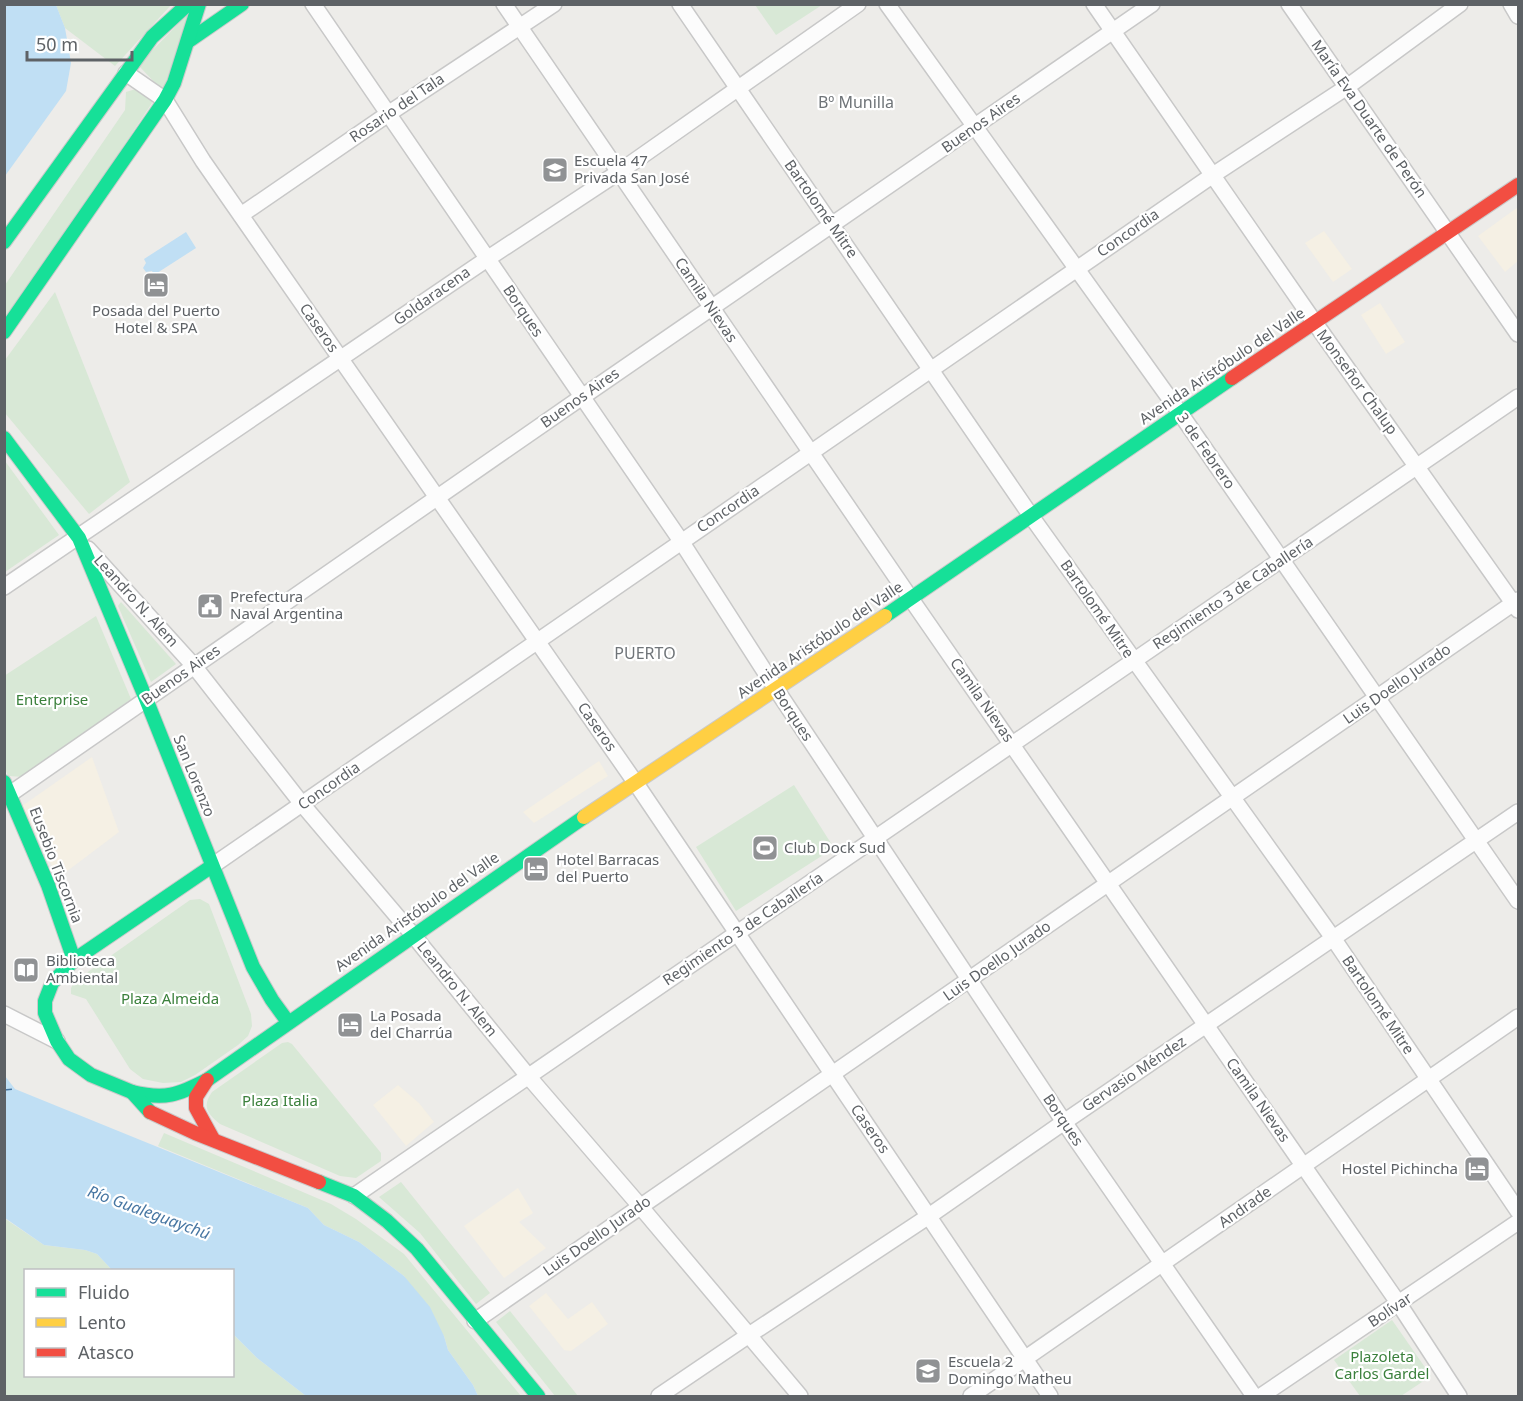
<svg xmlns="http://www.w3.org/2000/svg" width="1523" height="1401" font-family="'Noto Sans',sans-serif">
  <rect width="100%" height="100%" fill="#edece9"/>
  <g fill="#f5f0e4">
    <polygon points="1518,207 1518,261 1505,272 1478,236"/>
    <polygon points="1324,231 1352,269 1333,282 1305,243"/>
    <polygon points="1380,303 1405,342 1386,354 1361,315"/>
    <polygon points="92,757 119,832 58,878 22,806"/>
    <polygon points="599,761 608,776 534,823 523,812"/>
    <polygon points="398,1085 419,1103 434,1122 406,1146 373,1105"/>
    <polygon points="518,1188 533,1213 519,1222 546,1248 504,1278 464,1226"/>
    <polygon points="546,1293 568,1319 592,1302 608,1324 571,1351 564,1350 529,1306"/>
  </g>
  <g fill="#d8e8d6">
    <polygon points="56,5 171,5 115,66 65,28"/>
    <polygon points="755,5 822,5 776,35"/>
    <polygon points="188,14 163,91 138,65"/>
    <polygon points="139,88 148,93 152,103 5,325 5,285 125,110 126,92"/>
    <polygon points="55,292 130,482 89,514 5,413 5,360"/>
    <polygon points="5,461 59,535 5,572 4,572"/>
    <polygon points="121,602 176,664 151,682 118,606"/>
    <polygon points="96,616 131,699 24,777 8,776 4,766 4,676"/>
    <polygon points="794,785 834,848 736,911 696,847"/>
    <polygon points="200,899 209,904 251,1014 252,1026 248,1036 238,1045 195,1075 181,1082 163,1083 143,1079 130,1069 86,999 71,994 71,988 75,981 190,900"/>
    <path d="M288 1042 292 1044 381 1153V1161L356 1178 340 1176 220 1124C207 1114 202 1106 212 1092L282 1043Z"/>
    <polygon points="164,1133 331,1204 356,1219 404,1254 521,1396 478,1396 473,1385 448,1350 444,1336 404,1276 359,1242 324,1225 308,1208 158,1146"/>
    <polygon points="401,1182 490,1293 476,1304 420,1233 379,1197"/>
    <polygon points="4,1218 44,1245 85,1250 97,1254 112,1270 26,1270 26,1376 232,1376 233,1334 257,1358 306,1396 5,1396"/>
    <polygon points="510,1311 578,1396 555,1396 496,1322"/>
    <polygon points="1392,1320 1431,1376 1401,1396 1360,1396 1334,1360"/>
  </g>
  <g fill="#c0dff4">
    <polygon points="5,4 56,5 65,28 71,63 66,91 5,176"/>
    <polygon points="186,232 196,248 154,275 152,271 146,272 143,268 146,263 144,259"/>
    <polygon points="5,1076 15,1089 308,1208 324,1225 359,1242 404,1276 430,1307 444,1336 448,1350 473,1385 478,1396 306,1396 257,1358 233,1334 232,1270 112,1270 97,1254 85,1250 44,1245 5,1218"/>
  </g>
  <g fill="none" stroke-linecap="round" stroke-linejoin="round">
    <polyline stroke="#4776a2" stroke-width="1.5" stroke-dasharray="8 6" stroke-linecap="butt" points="4,1090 15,1089"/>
    <defs>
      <g id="street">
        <polyline points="313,4 681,541 776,689 1064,1122 1254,1396"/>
        <polyline points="504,4 911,599 1399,1304 1459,1396"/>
        <polyline points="680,4 1031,516 1333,938 1518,1211"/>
        <polyline points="887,4 1180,413 1518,901"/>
        <polyline points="1094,4 1315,323 1518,610"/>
        <polyline points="1289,4 1518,334"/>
        <polyline points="1511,4 1518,16"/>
        <polyline points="126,73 165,100 203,161 635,782 1050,1396"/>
        <polyline points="241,215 388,114 554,4"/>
        <polyline points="88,549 194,666 302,804 413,935 528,1076 640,1206 800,1396"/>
        <polyline points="4,587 487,259 619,172 858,4"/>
        <polyline points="10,794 582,397 1152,4"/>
        <polyline points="212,866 1213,175 1347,87 1460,4"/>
        <polyline points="4,1014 57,1041"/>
        <polyline points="354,1196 1518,397"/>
        <polyline points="475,1321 1518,600"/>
        <polyline points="659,1396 749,1335 929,1216 1064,1122 1518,812"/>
        <polyline points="971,1396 1518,1017"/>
        <polyline points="1261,1396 1518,1222"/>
      </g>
      <g id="fast">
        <polyline points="190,40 242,4"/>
        <polyline points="4,242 152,37 188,4"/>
        <polyline points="4,332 165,100 174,83 199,4"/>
        <polyline points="4,438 79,538 146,699 253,967 272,1000 288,1022"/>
        <polyline points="885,616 1232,378"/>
        <polyline points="4,782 48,885 74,960"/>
        <path d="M132 1092C165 1100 178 1095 207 1080L584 817"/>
        <polyline points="150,1112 132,1092 91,1075 69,1059 57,1041 45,1013 45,1001 52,983 74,960 212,866"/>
        <polyline points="319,1182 354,1196 387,1221 417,1249 538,1396"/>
      </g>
      <polyline id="slow" points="584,817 885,616"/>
      <g id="jam">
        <polyline points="1232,378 1518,185"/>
        <polyline points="207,1080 196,1097 196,1108 213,1139"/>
        <polyline points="150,1112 195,1133 319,1182"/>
      </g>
    </defs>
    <use href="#street" stroke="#c8c8c8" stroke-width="18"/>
    <use href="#fast" stroke="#cacaca" stroke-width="16"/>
    <use href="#slow" stroke="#cacaca" stroke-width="16"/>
    <use href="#jam" stroke="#cacaca" stroke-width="16"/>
    <use href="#street" stroke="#fcfcfc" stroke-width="15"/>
    <use href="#fast" stroke="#16e098" stroke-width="14"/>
    <use href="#slow" stroke="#ffcf43" stroke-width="14"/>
    <use href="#jam" stroke="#f24e42" stroke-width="14"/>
  </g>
  <defs>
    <symbol id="school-square" viewBox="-11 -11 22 22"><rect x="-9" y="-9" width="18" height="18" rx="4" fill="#909294" stroke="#fff"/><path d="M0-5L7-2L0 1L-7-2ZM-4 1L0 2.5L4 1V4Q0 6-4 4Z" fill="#fff"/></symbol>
    <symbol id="hotel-square" viewBox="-11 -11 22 22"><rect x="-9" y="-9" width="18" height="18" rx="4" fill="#909294" stroke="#fff"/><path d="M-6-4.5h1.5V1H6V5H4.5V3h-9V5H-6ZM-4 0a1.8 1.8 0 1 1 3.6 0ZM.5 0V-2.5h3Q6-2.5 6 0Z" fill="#fff"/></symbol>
    <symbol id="civic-square" viewBox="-11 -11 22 22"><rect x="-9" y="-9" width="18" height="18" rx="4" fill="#909294" stroke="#fff"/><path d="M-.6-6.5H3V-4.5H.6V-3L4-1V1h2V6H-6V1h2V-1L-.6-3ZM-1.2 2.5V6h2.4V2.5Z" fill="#fff"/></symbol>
    <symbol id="stadium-square" viewBox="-11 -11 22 22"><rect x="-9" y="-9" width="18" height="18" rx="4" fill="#909294" stroke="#fff"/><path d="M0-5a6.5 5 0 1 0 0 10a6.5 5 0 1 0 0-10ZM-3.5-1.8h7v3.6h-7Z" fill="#fff"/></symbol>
    <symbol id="library-square" viewBox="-11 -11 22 22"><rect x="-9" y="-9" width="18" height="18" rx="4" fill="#909294" stroke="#fff"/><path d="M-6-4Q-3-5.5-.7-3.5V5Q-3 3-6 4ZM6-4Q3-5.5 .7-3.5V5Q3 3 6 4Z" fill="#fff"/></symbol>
  </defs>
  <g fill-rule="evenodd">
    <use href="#school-square" x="540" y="155" width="30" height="30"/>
    <use href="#hotel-square" x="141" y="270" width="30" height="30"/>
    <use href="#civic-square" x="195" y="591" width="30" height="30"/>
    <use href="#stadium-square" x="750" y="833" width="30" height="30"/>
    <use href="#hotel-square" x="521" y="854" width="30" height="30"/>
    <use href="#library-square" x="11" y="955" width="30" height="30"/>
    <use href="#hotel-square" x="335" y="1010" width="30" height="30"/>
    <use href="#hotel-square" x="1462" y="1154" width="30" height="30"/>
    <use href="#school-square" x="913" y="1356" width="30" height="30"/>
  </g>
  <g text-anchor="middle" stroke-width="4.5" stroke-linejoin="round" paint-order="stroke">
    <g font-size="15" fill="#5e6266" stroke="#fff">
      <text transform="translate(397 108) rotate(-34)" y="5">Rosario del Tala</text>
      <text transform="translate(1369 119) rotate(55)" y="5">María Eva Duarte de Perón</text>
      <text transform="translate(981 123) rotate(-35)" y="5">Buenos Aires</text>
      <text transform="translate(821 209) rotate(55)" y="5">Bartolomé Mitre</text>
      <text transform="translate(1128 233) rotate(-35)" y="5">Concordia</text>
      <text transform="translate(432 296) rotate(-35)" y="5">Goldaracena</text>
      <text transform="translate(706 300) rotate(56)" y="5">Camila Nievas</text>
      <text transform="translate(523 311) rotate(56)" y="5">Borques</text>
      <text transform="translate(319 328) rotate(55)" y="5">Caseros</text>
      <text transform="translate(1222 366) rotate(-34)" y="5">Avenida Aristóbulo del Valle</text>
      <text transform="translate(1357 382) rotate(54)" y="5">Monseñor Chalup</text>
      <text transform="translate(580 398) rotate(-35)" y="5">Buenos Aires</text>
      <text transform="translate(1206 451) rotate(55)" y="5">3 de Febrero</text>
      <text transform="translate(728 509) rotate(-34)" y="5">Concordia</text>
      <text transform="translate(1233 593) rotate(-34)" y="5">Regimiento 3 de Caballería</text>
      <text transform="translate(136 601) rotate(48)" y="5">Leandro N. Alem</text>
      <text transform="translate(1097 609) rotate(55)" y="5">Bartolomé Mitre</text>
      <text transform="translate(820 640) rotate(-34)" y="5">Avenida Aristóbulo del Valle</text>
      <text transform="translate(181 675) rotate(-35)" y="5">Buenos Aires</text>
      <text transform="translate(1397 684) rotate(-35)" y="5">Luis Doello Jurado</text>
      <text transform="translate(982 700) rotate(55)" y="5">Camila Nievas</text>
      <text transform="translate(793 715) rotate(57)" y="5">Borques</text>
      <text transform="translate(597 727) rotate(55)" y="5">Caseros</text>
      <text transform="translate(194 776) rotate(68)" y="5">San Lorenzo</text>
      <text transform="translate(329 786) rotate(-35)" y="5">Concordia</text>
      <text transform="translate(56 865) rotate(69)" y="5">Eusebio Tiscornia</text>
      <text transform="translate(417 912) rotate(-35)" y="5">Avenida Aristóbulo del Valle</text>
      <text transform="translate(743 929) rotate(-34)" y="5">Regimiento 3 de Caballería</text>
      <text transform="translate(997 961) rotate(-35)" y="5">Luis Doello Jurado</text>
      <text transform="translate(457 989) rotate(51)" y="5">Leandro N. Alem</text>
      <text transform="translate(1378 1005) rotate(56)" y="5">Bartolomé Mitre</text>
      <text transform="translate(1134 1074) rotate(-34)" y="5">Gervasio Méndez</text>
      <text transform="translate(1258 1100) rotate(55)" y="5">Camila Nievas</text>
      <text transform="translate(1063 1120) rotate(56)" y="5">Borques</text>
      <text transform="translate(870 1129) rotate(55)" y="5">Caseros</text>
      <text transform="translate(1245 1207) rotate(-35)" y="5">Andrade</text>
      <text transform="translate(597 1236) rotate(-35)" y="5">Luis Doello Jurado</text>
      <text transform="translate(1390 1310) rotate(-34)" y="5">Bolívar</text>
    </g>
    <g font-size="15" fill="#5e6266" stroke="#fff" text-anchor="start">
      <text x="574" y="166">Escuela 47<tspan x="574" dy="17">Privada San José</tspan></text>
      <text x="156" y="316" text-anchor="middle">Posada del Puerto<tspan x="156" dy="17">Hotel &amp; SPA</tspan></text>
      <text x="230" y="602">Prefectura<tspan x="230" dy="17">Naval Argentina</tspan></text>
      <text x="784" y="853">Club Dock Sud</text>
      <text x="556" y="865">Hotel Barracas<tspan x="556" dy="17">del Puerto</tspan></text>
      <text x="46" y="966">Biblioteca<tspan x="46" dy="17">Ambiental</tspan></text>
      <text x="370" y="1021">La Posada<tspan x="370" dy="17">del Charrúa</tspan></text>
      <text x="1458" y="1174" text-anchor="end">Hostel Pichincha</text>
      <text x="948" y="1367">Escuela 2<tspan x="948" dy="17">Domingo Matheu</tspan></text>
    </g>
    <g font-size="15" fill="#3b803c" stroke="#fff">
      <text x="52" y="705">Enterprise</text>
      <text x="170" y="1004">Plaza Almeida</text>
      <text x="280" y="1106">Plaza Italia</text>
      <text x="1382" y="1362">Plazoleta<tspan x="1382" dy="17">Carlos Gardel</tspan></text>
    </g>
    <g font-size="16" fill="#6f7478" stroke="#fff">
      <text x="856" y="108">Bº Munilla</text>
      <text x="645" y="659">PUERTO</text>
    </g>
    <g font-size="16" font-style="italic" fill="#4776a2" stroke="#fff">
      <text transform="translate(149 1212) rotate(20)" y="6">Río Gualeguaychú</text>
    </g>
  </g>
  <rect width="1523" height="1401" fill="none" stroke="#5e6266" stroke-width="12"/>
  <rect x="24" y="1269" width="210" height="108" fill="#ffffff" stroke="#bfc0c2" stroke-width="1.5"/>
  <rect x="36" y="1288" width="30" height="9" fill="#16e098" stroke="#bfc0c2" stroke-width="1.5"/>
  <text x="78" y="1299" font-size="18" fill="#5e6266">Fluido</text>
  <rect x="36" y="1318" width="30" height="9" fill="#ffcf43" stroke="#bfc0c2" stroke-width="1.5"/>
  <text x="78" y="1329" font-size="18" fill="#5e6266">Lento</text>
  <rect x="36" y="1348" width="30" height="9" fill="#f24e42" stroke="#bfc0c2" stroke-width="1.5"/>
  <text x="78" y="1359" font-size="18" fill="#5e6266">Atasco</text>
  <path d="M27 51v9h105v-9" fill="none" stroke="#5e6266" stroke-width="3"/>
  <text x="36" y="51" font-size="18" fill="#5e6266" stroke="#ffffff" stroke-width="4.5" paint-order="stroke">50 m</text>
</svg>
